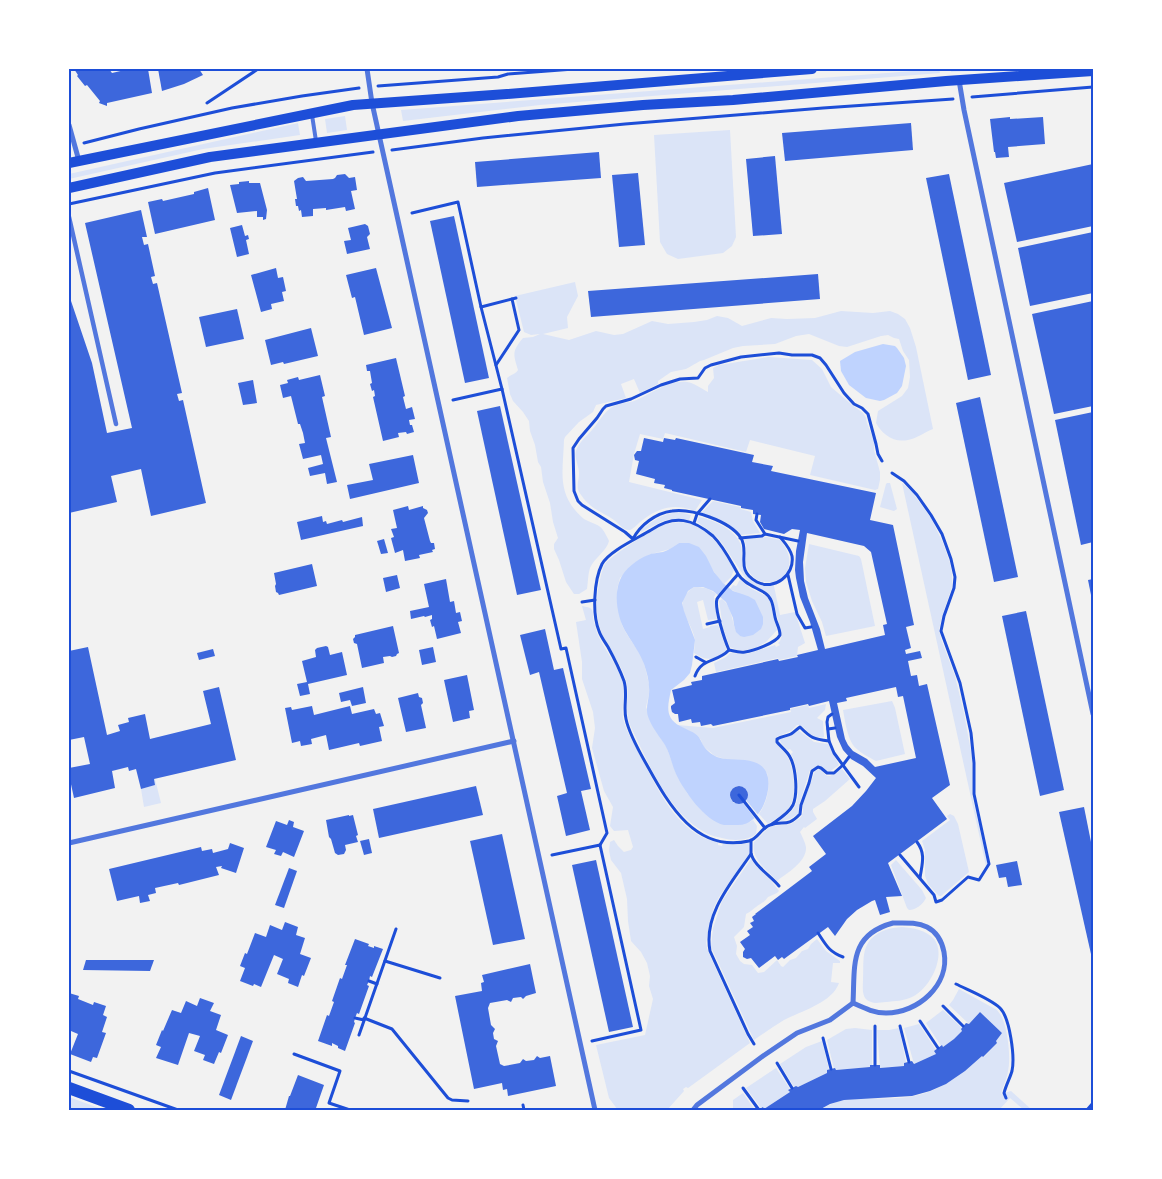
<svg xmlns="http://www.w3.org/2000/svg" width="1162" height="1179" font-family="'DejaVu Sans',sans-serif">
  <rect width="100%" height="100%" fill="#f2f2f2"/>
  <g fill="#dbe4f7">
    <polygon points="939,69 940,73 540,105 403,121 401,110"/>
    <polygon points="950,69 1009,69 951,72"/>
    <polygon points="345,116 347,130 327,133 325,119"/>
    <polygon points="298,123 300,135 203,149 69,179 69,174"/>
    <polygon points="730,130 736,237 732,246 723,253 678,259 667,254 660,242 654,135"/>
    <path d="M575 282 578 296 567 317 568 328 543 334 569 340 596 331 614 335 623 334 652 321 668 324 694 322 707 320 717 316 728 318 742 326 771 318 787 319 815 318 841 311 873 313 890 311 898 314 905 319 910 328 916 347 933 429C925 432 916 439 908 440 893 443 882 434 876 423L878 411 902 396 908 388 910 377 909 360 903 351 899 339 894 338 888 335 881 336 847 347 839 346 809 334 796 336 775 344 743 346 733 348 704 360 700 361 686 369 671 372 658 381V384L640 393 634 379 621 384 626 398 596 405 593 412 579 422 565 437 564 440C563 473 556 495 584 519 587 521 591 522 595 524 603 527 605 533 609 541 607 551 594 558 590 568 588 574 588 583 587 589L579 594H574L566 582 559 560 554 549V544L558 538 553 522 550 503 543 482 541 467 538 462 535 445 530 431 529 421 523 412 513 401 510 394 507 378C510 375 516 374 518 370 513 354 512 351 523 338L533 337 540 334 531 335 524 332 515 296Z"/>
    <path d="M769 357 812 360 822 369 831 387 851 404 863 413 866 418 867 423 874 441V450L880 472V480L878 489 875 490 810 475 815 456 750 440 746 452 665 433 663 439 640 434 634 454 629 482 702 500 695 511C672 502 656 509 639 523 637 525 633 529 630 530 624 531 618 523 614 520 606 514 596 511 589 504 585 501 582 496 579 492 576 486 579 480 579 473 579 466 574 458 576 451 579 442 586 437 592 430 599 422 603 413 612 407 619 403 627 403 634 401 652 394 667 380 687 382 694 383 702 389 708 392V386L714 378 713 368 719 365Z"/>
    <polygon points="887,483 890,483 897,509 894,511 880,507 886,484"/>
    <polygon points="902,483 912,492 931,518 943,543 950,563 952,574 952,587 942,616 939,630 941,639 955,676 964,713 972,757 972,795 988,866 986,866"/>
    <polygon points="713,501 740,507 741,509 751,512 753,521 760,533 741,535 727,523 701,513"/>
    <path d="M679 512 691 515 689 520 671 519 663 521 641 532V530C654 520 661 514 679 512Z"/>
    <path d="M699 517C713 520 732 528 739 541 743 547 741 553 742 560 742 579 757 587 774 586L780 615 795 612 805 643 798 647 797 656 779 660 778 658 716 672 714 663 726 657 730 653 747 654 775 645 776 647 780 645 778 643 780 641 782 635 773 600 770 595 752 584 746 579 724 546 718 538 707 529 697 522Z"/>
    <path d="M681 522C685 523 689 523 693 524 710 530 726 554 734 570L731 577 724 584 718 578 710 565 679 543 670 549 648 555 640 560 629 568 620 578 617 589 618 603 622 625 626 633 642 657 646 671 649 684V694L646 707 656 731 666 746 676 773 687 793 706 814 750 822 753 820 757 826 756 834C747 841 733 841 722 838 718 837 712 836 708 834 669 815 648 762 630 725 628 719 627 713 627 706 627 697 629 689 626 680 620 660 604 644 599 625 595 608 597 591 601 575 602 572 603 567 605 564 610 556 655 528 665 524 670 523 676 523 681 522Z"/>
    <path d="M767 537 780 540C809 574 763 598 748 570 743 560 749 551 744 539Z"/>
    <polygon points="809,544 859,556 861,559 875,626 826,636 822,622 812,601 806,582 805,568"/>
    <path d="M740 580 750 588 766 596 770 601 777 630 766 642 757 647 748 650H737L730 647 723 628 719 601 722 599C735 610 730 626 740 636L748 596 742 595 730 589 733 585 736 586 737 585 739 581Z"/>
    <path d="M694 587C703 587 709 588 716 594L714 597 717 619 708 620 703 600 697 602 703 629 710 627V626L718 625 727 651C715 660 707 662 694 653 694 650 695 645 695 641 694 622 668 604 694 587Z"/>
    <path d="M582 606C586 607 591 607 592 610 593 613 593 615 593 618 594 623 596 628 597 633 605 651 618 665 623 684 626 695 621 707 623 718 626 732 635 745 641 757 655 784 671 820 700 836 705 839 712 841 718 842V845L722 846 723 843 737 845 749 843 750 853 719 897 714 907 708 931 706 943 707 948 711 958 750 1043 688 1088 686 1087 683 1089 684 1091 667 1110H618L609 1098 596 1045 645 1035 653 999 649 986 650 976 647 963 641 952 631 941 628 921 627 899 621 873 611 860 609 851 610 842 614 840 618 846 624 852 631 850 633 847 628 830 614 831 610 826 613 807 604 791 592 748 595 728 593 712 582 679V662L576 622 586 620Z"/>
    <path d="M892 701 895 708 905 754 876 761C870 758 857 751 853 745 847 736 845 721 843 710Z"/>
    <path d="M826 704 825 710 817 718 823 721 824 737C812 740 808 730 800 725H797L791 731 776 737C774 745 783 749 787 756 794 767 797 795 790 806 785 814 775 819 768 824L759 814C767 802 771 787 767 773L743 760H729L715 756 703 746 701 740 697 735 677 725 713 728 791 712 790 709 808 705 809 708Z"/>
    <path d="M798 730 814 742 828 744 839 765 829 772 819 765 813 768 810 770 799 805 798 814 790 819 779 822V821C784 817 790 814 794 808 802 795 798 767 791 754L793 752 790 749 788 750 781 743 780 740 781 738 791 736Z"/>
    <path d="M819 769 827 776H830L842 769 850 779 825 801 813 809V812L817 819 805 828 804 827 800 832C802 836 805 842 806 847 807 862 787 873 777 881 766 869 751 860 754 842L768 828 772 826 791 824 801 817 803 812V804L815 771Z"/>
    <polygon points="154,779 155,779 161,803 144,807 141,789 155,785"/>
    <polygon points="950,814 954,816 958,824 969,872 941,896 939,896 928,884 925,876 925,850 922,841 950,820 947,816"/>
    <path d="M751 859 755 865 769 878 779 891 777 893 768 897C764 903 761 903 756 907 752 910 750 912 746 914L744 927 734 937 737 946 736 954 740 961 744 964 752 965 758 973 764 972 777 960 781 966 783 967 790 960 796 958 802 951 808 949 811 944 817 939 826 951 840 961V963H833L831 982 839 983C832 1003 801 1011 784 1020 774 1026 764 1033 754 1040L711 947 713 928 722 901Z"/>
    <path d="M896 860 922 890 926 898C923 904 916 910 909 910L907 908 891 865Z"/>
    <path d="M902 927C913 928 926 930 934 939 947 955 930 989 912 997 904 1001 895 1001 886 1002 881 1002 876 1004 871 1002 861 999 863 988 863 979 864 966 861 950 871 939 880 930 890 928 902 927Z"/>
    <path d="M959 989 997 1010C1000 1014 1002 1016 1003 1020 1008 1033 1011 1058 1008 1071 1007 1079 1003 1086 1001 1094L1011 1091 1032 1110H1024L1010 1098 999 1110H819C827 1106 835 1102 844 1100 864 1097 888 1100 909 1097 938 1093 961 1075 982 1056L984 1057 997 1043 996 1041 1002 1033 980 1012 969 1024 949 1005 953 1000Z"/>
    <polygon points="943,1010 962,1028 961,1029 962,1031 954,1039 943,1047 942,1045 941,1046 926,1023"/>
    <polygon points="919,1024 936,1050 934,1051 936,1054 914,1064 904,1028"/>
    <polygon points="855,1028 872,1030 872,1065 870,1067 836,1070 835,1068 834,1069 827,1040 846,1029"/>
    <polygon points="899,1028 906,1062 904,1063 904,1066 880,1068 877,1030 889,1030"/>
    <polygon points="822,1041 829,1070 827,1070 827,1073 798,1087 796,1086 794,1087 780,1064 806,1047"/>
    <polygon points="776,1068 790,1089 788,1090 790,1092 764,1109 763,1107 761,1108 746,1088"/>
    <polygon points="743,1093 755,1110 733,1110 733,1100"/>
    <polygon points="69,1097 104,1110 69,1110"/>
  </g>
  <g fill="#bfd3fe">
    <polygon points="883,344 895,346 897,348 904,358 906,366 902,386 897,393 884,400 880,401 866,398 849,385 841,371 840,361 855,352"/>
    <path d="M679 543H689L699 547 706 556 714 572 723 583 733 591 748 596 755 600 763 617V624L761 629 753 635 744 637 740 636 736 632 734 625 733 618 726 602 713 591 703 587H694L688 591 682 603 684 611 695 640 692 665 690 673 684 680 671 690C668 705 664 717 680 726 685 729 692 731 697 735 700 738 701 741 703 745 705 749 712 755 717 757 729 761 742 758 754 762 773 768 770 790 764 804 759 816 749 826 736 825 732 825 728 825 724 825 705 821 684 791 676 774 672 765 670 754 665 745 660 737 653 729 649 719 645 710 648 703 649 694 650 683 647 673 644 664 640 653 633 644 627 634 618 620 613 596 620 580 624 569 638 559 648 555 652 553 658 553 663 552 669 550 674 546 679 543Z"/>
  </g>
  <polygon fill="#f2f2f2" points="736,786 743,787 748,792 746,800 760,817 756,820 743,803 734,803 730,798 731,791"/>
  <g fill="#3d67dc" fill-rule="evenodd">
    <polygon points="74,69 109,69 112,73 129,69 148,69 152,93 107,103 107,106 99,103 100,101 87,85 85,86 77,76 78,75"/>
    <polygon points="158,69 199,69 203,75 184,84 162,91"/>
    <polygon points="1010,117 1010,119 1043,117 1045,144 1008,147 1009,157 996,158 995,152 994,152 990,119"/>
    <polygon points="911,123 913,150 785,161 782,133"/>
    <polygon points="599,152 601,178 477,187 475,162"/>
    <polygon points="775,156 782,234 753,236 746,159"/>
    <polygon points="1093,164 1093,226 1017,242 1004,183"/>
    <polygon points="638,173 645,245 619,247 612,175"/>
    <polygon points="345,174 349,178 355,177 357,190 351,191 355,209 346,211 345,207 326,210 326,208 313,209 313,216 302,217 301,210 299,211 298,206 296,206 295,199 297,199 294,181 298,178 303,177 306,181 333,179 335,178 337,175"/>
    <polygon points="949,174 991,375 968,380 926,178"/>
    <polygon points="249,181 249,183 260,183 267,210 266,219 263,220 263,217 257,217 257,211 237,213 230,185 239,184 239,182"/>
    <polygon points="208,188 215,220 155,234 148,202 162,199 163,201 194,194 194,192"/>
    <polygon points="141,210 147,237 142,237 144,245 148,244 155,276 151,277 153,284 157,283 182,393 177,394 179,401 183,400 206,503 151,516 141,469 111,476 117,502 69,513 69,295 92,363 107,433 132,428 85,223"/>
    <polygon points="454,216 489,378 465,383 430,221"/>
    <polygon points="365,224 368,226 370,234 367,237 370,249 347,254 344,241 351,240 348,228"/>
    <polygon points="242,225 245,236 248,235 249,239 246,240 249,254 237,257 230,228"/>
    <polygon points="1093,232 1093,293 1030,306 1018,248"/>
    <polygon points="276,268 278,278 283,277 286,291 282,292 284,301 271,304 272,309 261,312 251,275"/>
    <polygon points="376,268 392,328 364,335 355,297 352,298 346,275"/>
    <polygon points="818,274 820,299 591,317 588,291"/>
    <polygon points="1093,301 1093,406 1054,414 1032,314"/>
    <polygon points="237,309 244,339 206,347 199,317"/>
    <polygon points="311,328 318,356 284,364 283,362 271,365 265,340"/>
    <polygon points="396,358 405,396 403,397 406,409 412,407 415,419 409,420 410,425 412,425 414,432 407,434 406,432 398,433 399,437 383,441 373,397 375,396 374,390 372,391 370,384 372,383 370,371 367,371 366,365"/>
    <polygon points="320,375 325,396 322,397 331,437 326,438 337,482 327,484 325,473 310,476 308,468 323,464 321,455 303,459 299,444 305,443 303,433 300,424 298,424 291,396 283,398 280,385 288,383 287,380 298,377 299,380"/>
    <polygon points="253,380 257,403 243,405 238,383"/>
    <polygon points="980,397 1018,577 994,582 956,403"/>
    <polygon points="500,406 541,590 517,595 477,411"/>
    <polygon points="1093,412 1093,542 1081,545 1055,420"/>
    <path d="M644 438 663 442 664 438 675 440 676 438 754 455 752 462 773 466 771 471 876 493 870 520 893 525 914 625 906 627 911 648 905 650 906 654 920 651 922 658 908 661 911 676 917 675 919 686 927 684 950 785 932 798 947 819 888 863 902 896 886 897 890 912 880 915 875 900 872 901 857 910 847 919 835 936 828 927 788 956 784 959 782 957 778 960 775 956 759 968 751 958 747 959 743 957V952L745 949 740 942 750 935 747 931 753 927 750 923 754 921 752 917 756 914H755L812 871 809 867 826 854 813 836 852 806 866 791 876 778 863 766 851 759 843 750 837 737 829 701 809 706 808 704 790 708V710L713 726 711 724 701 726 700 722 692 723 691 719 679 722 678 714H675L672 712 671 708V706L675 703 672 690 692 685 691 682 702 680V676L778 659 779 661 798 657 797 655 818 650 810 622 800 597 796 578 795 570 796 551 800 530 792 529 784 534 764 529 760 522 761 515 753 514V510L741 508V506L672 491V490L664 488 665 485 654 483 655 479 636 474 639 461 635 460 634 455 637 451H641ZM807 533 864 546 871 552 887 624 883 625 885 635 825 649 820 629 808 598 804 581 803 562ZM896 687 898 697 903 696 916 758 875 767 867 759 853 751 848 745 845 739 837 703 847 701 846 698Z"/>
    <polygon points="413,455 419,483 350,499 347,485 373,480 369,464"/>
    <polygon points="408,506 409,510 423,506 423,508 427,510 428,513 424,518 430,541 431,543 434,543 435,549 432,550 433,552 419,555 420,558 405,561 403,550 395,553 391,538 394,537 391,529 397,528 393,510"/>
    <polygon points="322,516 323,522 326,521 327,524 342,520 343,522 362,517 363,526 301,540 297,522"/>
    <polygon points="384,539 388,553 381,554 377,541"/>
    <polygon points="312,564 317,586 279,595 278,593 276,592 275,586 276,584 274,573"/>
    <polygon points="397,575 400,588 386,592 383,578"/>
    <polygon points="446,579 450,602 454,601 456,613 460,612 462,621 458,622 461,633 437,639 434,626 432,627 430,620 432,619 432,615 425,617 424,616 411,619 410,611 429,607 424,584"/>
    <polygon points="1093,579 1093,600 1092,600 1088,580"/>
    <polygon points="1026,611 1064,790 1040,796 1002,616"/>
    <polygon points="393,626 399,653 397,654 396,656 392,657 390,656 383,657 384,663 362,668 357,644 354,643 353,639 355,637 355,635"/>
    <polygon points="545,629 554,670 563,668 591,789 581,791 590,830 566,836 557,796 567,793 539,672 530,675 520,635"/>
    <polygon points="326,646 328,647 330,655 342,652 347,675 308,684 310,694 300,696 297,684 307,682 302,661 316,657 315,650 317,648"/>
    <polygon points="88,647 107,735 120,731 118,725 129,722 128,718 145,714 150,739 211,724 203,691 219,687 236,760 154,779 155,785 141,789 136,769 129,771 128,767 112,771 115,788 74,798 69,775 69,768 90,764 84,737 69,740 69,651"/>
    <polygon points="433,647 436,662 422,665 419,650"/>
    <polygon points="213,649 215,656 199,660 197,653"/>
    <polygon points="467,675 474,710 469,711 470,718 453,722 444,680"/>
    <polygon points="363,687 366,703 352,706 350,700 341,702 339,693"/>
    <polygon points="418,693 419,697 422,698 423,703 421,705 426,728 406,732 398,698"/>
    <polygon points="312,706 314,715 350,706 352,714 374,709 376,714 380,713 384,726 379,727 382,741 360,746 359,743 329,750 326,735 311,739 312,744 301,746 300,741 292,743 285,708 291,707 292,710"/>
    <polygon points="476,786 483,815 379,838 373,809"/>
    <circle cx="739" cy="795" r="9"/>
    <polygon points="1084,807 1093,852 1093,963 1059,812"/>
    <polygon points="349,815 349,816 353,815 358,835 356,836 358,842 345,845 346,850 344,854 338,855 335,853 331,839 329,837 326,820"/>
    <polygon points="289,820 294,822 293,827 304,831 294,857 283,852 281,856 274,854 276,850 266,847 276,821 287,825"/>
    <polygon points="502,834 525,939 493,945 470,841"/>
    <polygon points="369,839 372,853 364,855 360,841"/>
    <polygon points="230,843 244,848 236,873 221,868 222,866 216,867 219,875 179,885 178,883 155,888 156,893 148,895 150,901 140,903 139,896 117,901 109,869 201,847 202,851 212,849 213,853 228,849"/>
    <polygon points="596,860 633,1027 609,1032 572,865"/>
    <polygon points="1017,861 1022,885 1008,887 1006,877 999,878 996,865"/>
    <polygon points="289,868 297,871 284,908 275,905"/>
    <polygon points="285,922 298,927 296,935 305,938 300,954 311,958 304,976 302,975 298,987 288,983 289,979 277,974 283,959 274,955 261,987 254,984 253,986 240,981 245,968 240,966 245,953 247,954 255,933 266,937 270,925 282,930"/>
    <polygon points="355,939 369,944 368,946 374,948 374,946 383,949 372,977 370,976 369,981 367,985 369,986 359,1014 357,1013 355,1018 354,1022 355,1023 345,1051 338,1048 338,1046 332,1043 332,1046 318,1041 327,1015 329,1016 334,1002 332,1001 340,978 342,979 347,965 345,965"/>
    <polygon points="86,960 154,960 150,971 83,970"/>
    <polygon points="530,964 536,993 526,996 523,999 521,997 513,998 511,1002 507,1000 490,1003 488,1008 491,1025 495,1029 493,1033 494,1039 498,1041 496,1046 500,1064 504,1066 520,1063 523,1059 526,1061 534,1060 537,1056 540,1058 550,1056 556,1086 508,1096 507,1089 503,1090 502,1083 474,1089 455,996 482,991 481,983 484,982 482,975"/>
    <polygon points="69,993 79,996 78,999 93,1005 94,1002 106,1006 103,1015 107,1017 102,1032 106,1033 97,1058 93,1057 91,1062 70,1054 78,1034 71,1031 70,1033 69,1032"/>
    <polygon points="200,998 214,1003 210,1011 221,1015 216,1030 228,1035 221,1053 219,1052 214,1064 203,1060 205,1055 194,1051 200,1036 189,1033 178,1065 156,1058 161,1047 156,1045 162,1030 163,1031 172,1010 181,1013 186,1001 197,1006"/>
    <polygon points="980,1012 1002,1033 996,1041 997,1043 983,1057 982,1056 965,1071 946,1084 930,1091 912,1096 844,1100 830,1104 819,1110 758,1110 763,1107 764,1109 790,1092 788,1090 796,1086 798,1087 827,1073 827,1070 835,1068 836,1070 870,1067 870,1065 880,1065 880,1068 904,1066 904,1063 912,1061 914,1064 936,1054 934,1051 942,1045 943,1047 954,1039 962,1031 961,1029 966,1023 969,1024"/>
    <polygon points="241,1036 253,1041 231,1100 219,1095"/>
    <polygon points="298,1075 324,1085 316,1108 322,1110 285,1110 289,1096 290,1096"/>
  </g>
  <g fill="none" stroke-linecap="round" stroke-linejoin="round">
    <g stroke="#1d4ed8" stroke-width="3">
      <polyline points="378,86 498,77 508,74 574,69"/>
      <polyline points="972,97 1093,87"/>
      <polyline points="207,103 258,69"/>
      <polyline points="84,143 139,129 232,108 302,96 359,88"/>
      <polyline points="392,150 483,138 625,124 823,108 953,99"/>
      <polyline points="69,204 215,173 373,152"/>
      <polyline points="412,213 458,202 481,307 502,389"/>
      <polyline points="481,307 516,298"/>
      <polyline points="496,365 519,330 512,299"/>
      <polyline points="453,400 502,389 561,649 566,648 607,833 600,845"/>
      <polyline points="892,473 904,481 917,495 931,515 942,534 951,559 955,577 954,588 944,616 941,631 960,683 971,733 974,763 974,794 989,864 979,880 968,877 942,900 936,902 934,895 900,855"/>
      <polyline points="757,514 756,520 765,534 798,541"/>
      <polyline points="694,523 697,514 710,499"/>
      <path d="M780 537C785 543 790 548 792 556 795 575 774 591 757 582 734 570 750 553 741 538 730 521 691 508 672 511 656 513 640 525 633 539L625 532 582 505 578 501 574 491 573 448 579 439 597 418 603 409 606 406 631 399 661 385 680 379 698 378 705 368 711 365 741 357 779 353 792 355H812L820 358 826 365 844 393 854 404 862 408 868 414 876 444 878 454 882 461"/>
      <polyline points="740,538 762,536 765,534"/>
      <path d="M738 574C734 579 719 595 717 599 714 608 725 641 729 650 734 651 739 653 745 652 753 651 776 643 780 635 780 628 776 623 775 617 773 608 773 598 765 593 756 587 744 584 738 574 730 560 724 547 713 536 693 519 675 514 651 530 638 538 609 551 602 564 594 580 592 614 599 631 601 637 605 642 608 647 614 658 620 670 624 681 628 694 623 706 626 719 629 734 640 753 648 767 669 805 696 853 749 841 758 839 761 828 770 825 783 820 787 828 800 814L801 805 809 783 812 771 818 767 821 768 827 773H834L843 765 849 757"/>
      <polyline points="788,575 797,614 805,628 811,627"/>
      <polyline points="582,602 595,600"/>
      <polyline points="707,624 720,621"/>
      <polyline points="696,657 705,662"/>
      <path d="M695 676C702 657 717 663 729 650"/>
      <polyline points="832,714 828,717 827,722 829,741 834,753 859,787"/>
      <polyline points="828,729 835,728"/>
      <polyline points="739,795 765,828"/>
      <path d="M772 824C779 819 789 813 793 805 798 793 796 768 790 757 787 751 781 747 777 742V739C782 736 787 736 791 734 795 731 797 729 800 727 811 738 813 739 829 741"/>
      <path d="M751 840C751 844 751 849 751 853 753 865 771 876 779 886"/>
      <path d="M917 842C926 854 922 864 920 878"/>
      <path d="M751 854C732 882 703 914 710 951L748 1034 754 1044"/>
      <polyline points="552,855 600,845 641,1030 592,1041"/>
      <path d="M818 933C826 945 829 952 843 957"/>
      <polyline points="385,961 440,978"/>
      <polyline points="369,981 377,984"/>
      <path d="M956 984C968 990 991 999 1000 1008 1010 1018 1015 1057 1012 1071 1010 1078 1006 1085 1004 1093L1006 1098"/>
      <polyline points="943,1006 963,1026"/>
      <polyline points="355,1018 364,1020"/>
      <polyline points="364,1018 392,1029 448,1098 452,1100 468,1101"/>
      <polyline points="920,1021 938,1048"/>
      <polyline points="875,1026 875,1065"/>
      <polyline points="900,1026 909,1062"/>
      <polyline points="359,1035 396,929"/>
      <polyline points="823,1038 831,1069"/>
      <polyline points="294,1054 340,1071 329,1103 350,1110"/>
      <polyline points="777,1063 792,1088"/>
      <polyline points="69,1071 178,1110"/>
      <polyline points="743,1088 759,1110"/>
      <polyline points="523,1105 524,1110"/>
      <polyline points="1087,1110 1093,1103"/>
    </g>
    <polyline stroke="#5277de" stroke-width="4" points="312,115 316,141"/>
    <polyline stroke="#5277de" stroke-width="4.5" points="69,217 116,424"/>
    <g stroke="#5277de" stroke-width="5">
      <polyline points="367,69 372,103 595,1110"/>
      <polyline points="959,80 964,110 1093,714"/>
      <polyline points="69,125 79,161"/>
      <polyline points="69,843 514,741"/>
      <path d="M893 923C905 923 917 922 927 927 937 932 942 942 944 952 950 985 918 1013 886 1013 874 1013 864 1008 853 1003 855 965 849 935 893 923Z"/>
      <polyline points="693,1110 697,1105 763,1056 797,1033 830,1020 853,1003"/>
    </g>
    <g stroke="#1d4ed8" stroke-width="10">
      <polyline points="69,163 353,105 507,94 812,69"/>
      <polyline points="69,188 210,157 518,116 643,105 733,100 946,81 1093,71"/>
    </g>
    <polyline stroke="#1d4ed8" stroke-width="12" points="69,1088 129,1110"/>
  </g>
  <rect width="1162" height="1179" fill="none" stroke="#ffffff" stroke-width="140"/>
  <rect x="70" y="70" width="1022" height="1039" fill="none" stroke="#1d4ed8" stroke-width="2"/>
</svg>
